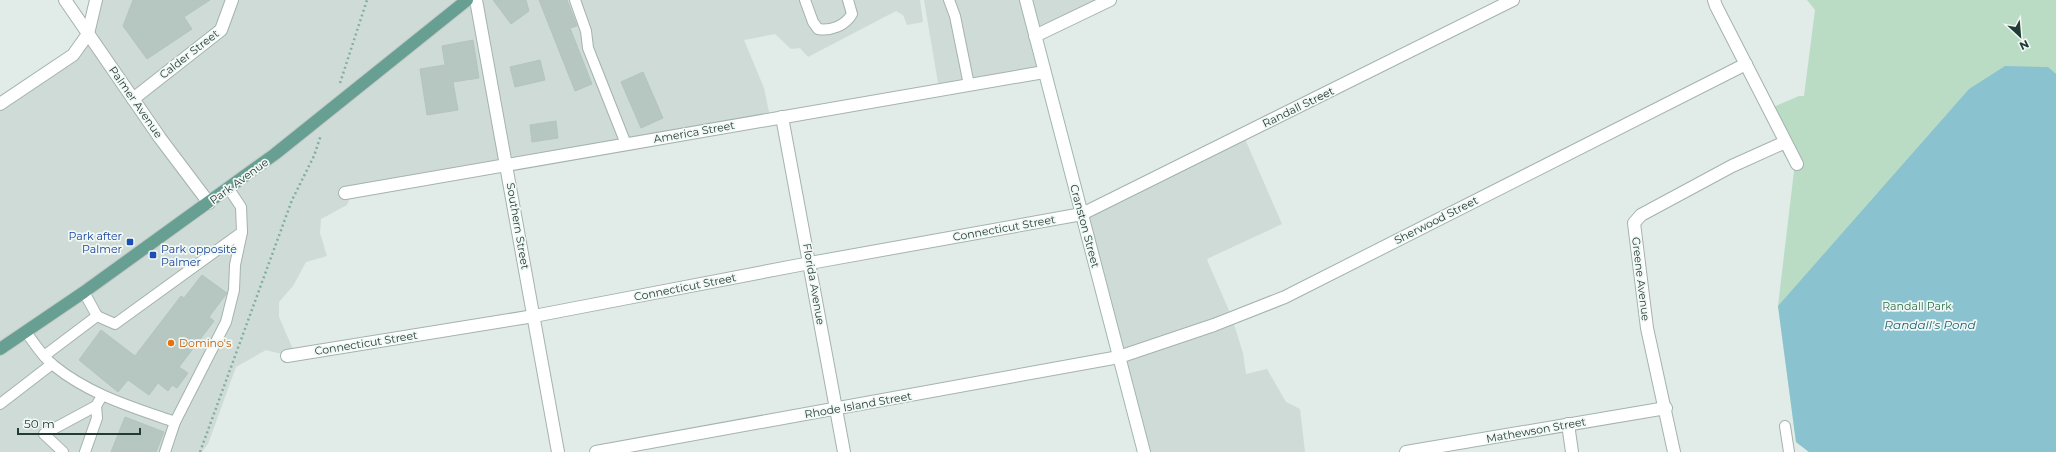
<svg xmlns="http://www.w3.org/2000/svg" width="2056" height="452" font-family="Montserrat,sans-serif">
  <rect width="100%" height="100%" fill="#e1ebe7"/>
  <g fill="#cfdbd6">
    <polygon points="96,0 920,0 923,22 907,25 903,15 896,11 808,57 800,48 791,49 775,34 744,40 764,88 770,117 352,193 347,205 321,219 320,233 327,256 306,262 293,286 279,302 279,317 295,354 290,356 266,350 236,367 208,444 202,452 0,452 0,106 74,54"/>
    <polygon points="924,0 1111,0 1039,36 1042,70 939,89"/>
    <polygon points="1245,139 1282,224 1209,258 1207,260 1231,315 1243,353 1246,374 1267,369 1286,402 1300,409 1305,452 1144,452 1084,216"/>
  </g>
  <polygon fill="#badcc4" points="1807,0 2056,0 2056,452 1809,452 1796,442 1778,306 1794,171 1779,146 1781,141 1769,109 1799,96 1804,96 1815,10"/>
  <polygon fill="#8ac3cf" points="2005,66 2048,67 2056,74 2056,452 1809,452 1796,442 1778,306 1969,89"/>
  <g fill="#b6c6c0" stroke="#b4c4be">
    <polygon points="133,0 210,0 184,17 192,29 147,59 123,26"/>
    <polygon points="493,0 526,0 529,11 511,24"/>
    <polygon points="539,0 567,0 577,26 570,28 592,84 575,91"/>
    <polygon points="473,40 479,78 453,82 458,110 427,115 420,69 445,65 442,46"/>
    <polygon points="540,60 545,80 515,87 510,67"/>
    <polygon points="643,72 663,118 641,128 621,82"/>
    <polygon points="556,121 558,138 532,142 530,125"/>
    <polygon points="202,275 227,293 209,317 214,321 179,367 188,373 177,388 172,385 168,391 158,383 149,395 128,380 118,392 79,360 101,330 135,356 181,296 184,298"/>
    <polygon points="125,417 164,432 156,452 111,452"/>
  </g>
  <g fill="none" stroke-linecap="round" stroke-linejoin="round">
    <defs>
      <g id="service">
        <polyline points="575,0 586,31 588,48 626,144"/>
        <path d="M805 0 813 22 818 29C831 31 845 26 852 14L848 0"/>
        <polyline points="949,0 955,16 969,85"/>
        <polyline points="97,316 115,324 242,232 241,207 229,189"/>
        <path d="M26 332C34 343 42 356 53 365 90 395 132 407 175 422"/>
        <polyline points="44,356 97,316 84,292"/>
        <polyline points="0,404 52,364"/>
        <polyline points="1785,426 1789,452"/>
        <polyline points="63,452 44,434 96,406 102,396"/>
        <polyline points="85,452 97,418 96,406"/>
        <polyline points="165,452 175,422 226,322 234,290 235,265 242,232"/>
      </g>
      <g id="minor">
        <polyline points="65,0 160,138 209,203"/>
        <polyline points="476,0 558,452"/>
        <polyline points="1714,0 1716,6 1797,164"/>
        <polyline points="1035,36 1110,0"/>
        <polyline points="133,99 221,30 232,0"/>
        <polyline points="0,104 73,55 88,34 96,0"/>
        <polyline points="782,117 844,452"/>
        <polyline points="345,193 1044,72"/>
        <polyline points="287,356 534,316 810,263 1082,214"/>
        <polyline points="1568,424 1572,452"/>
        <polyline points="596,452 1119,357 1214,325 1285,297 1746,64"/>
        <polyline points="1406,452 1666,408"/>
        <polyline points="1674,452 1647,328 1634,223 1641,215 1732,166 1781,144"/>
      </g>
      <polyline id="tertiary" points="1082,214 1513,0"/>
      <polyline id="secondary" points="1026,0 1144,452"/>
      <polyline id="primary" points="0,349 84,292 275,154 467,0"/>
    </defs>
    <use href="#service" stroke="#a4b3ae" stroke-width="12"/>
    <use href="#minor" stroke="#a4b3ae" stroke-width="14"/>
    <use href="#tertiary" stroke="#a4b3ae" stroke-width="14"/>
    <use href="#secondary" stroke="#a0b7af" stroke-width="14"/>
    <use href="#primary" stroke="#c1c8c6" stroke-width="14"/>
    <g stroke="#82aea1" stroke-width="2.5" stroke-dasharray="2 3" stroke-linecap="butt">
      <polyline points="340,83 367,0"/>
      <polyline points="200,452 292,200 314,156 321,135"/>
    </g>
    <use href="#service" stroke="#fff" stroke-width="10"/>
    <use href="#minor" stroke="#fff" stroke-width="12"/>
    <use href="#tertiary" stroke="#fff" stroke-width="12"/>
    <use href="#secondary" stroke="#fff" stroke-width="12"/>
    <use href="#primary" stroke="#679f92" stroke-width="12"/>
  </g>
  <g fill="#1a4fb4" stroke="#f1f8f5" stroke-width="1.5">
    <rect x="126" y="238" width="8" height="8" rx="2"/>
    <rect x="149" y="251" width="8" height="8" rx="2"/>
  </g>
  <circle fill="#e8710a" stroke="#f1f8f5" stroke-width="1.5" cx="171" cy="343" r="4"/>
  <g text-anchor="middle" stroke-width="3.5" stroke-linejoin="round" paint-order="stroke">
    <g font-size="11" fill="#223b35" stroke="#f1f8f5">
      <text transform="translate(189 54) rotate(-38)" y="4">Calder Street</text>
      <text transform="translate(136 102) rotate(55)" y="4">Palmer Avenue</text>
      <text transform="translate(1298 107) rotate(-26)" y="4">Randall Street</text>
      <text transform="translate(694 132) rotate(-10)" y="4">America Street</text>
      <text transform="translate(239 181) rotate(-36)" y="4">Park Avenue</text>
      <text transform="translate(1436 220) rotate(-27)" y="4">Sherwood Street</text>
      <text transform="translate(518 226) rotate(80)" y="4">Southern Street</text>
      <text transform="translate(1085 226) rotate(75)" y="4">Cranston Street</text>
      <text transform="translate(1004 228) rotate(-10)" y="4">Connecticut Street</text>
      <text transform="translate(1641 279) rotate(83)" y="4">Greene Avenue</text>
      <text transform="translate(814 284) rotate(80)" y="4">Florida Avenue</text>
      <text transform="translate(685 287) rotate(-11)" y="4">Connecticut Street</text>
      <text transform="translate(366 343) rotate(-9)" y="4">Connecticut Street</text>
      <text transform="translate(858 405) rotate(-10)" y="4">Rhode Island Street</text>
      <text transform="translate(1536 430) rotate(-10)" y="4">Mathewson Street</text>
    </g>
    <g font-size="11" fill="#164399" stroke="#f1f8f5" text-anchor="end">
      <text x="122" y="240">Park after<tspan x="122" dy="13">Palmer</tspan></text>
      <text x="161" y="253" text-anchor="start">Park opposite<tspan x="161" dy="13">Palmer</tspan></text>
    </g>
    <g font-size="11" fill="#2d7149" stroke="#f1f8f5">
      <text x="1917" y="310">Randall Park</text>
    </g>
    <g font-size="11" fill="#c56008" stroke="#f1f8f5" text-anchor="start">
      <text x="179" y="347">Domino's</text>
    </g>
    <g font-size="12" font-style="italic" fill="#1e6575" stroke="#f1f8f5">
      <text x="1930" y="329">Randall's Pond</text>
    </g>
  </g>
  <g transform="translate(2020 36) rotate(154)" stroke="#f1f8f5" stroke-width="3" paint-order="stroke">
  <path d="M0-3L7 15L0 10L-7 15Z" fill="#223b35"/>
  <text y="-6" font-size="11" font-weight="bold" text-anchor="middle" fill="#223b35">N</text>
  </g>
  <path d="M18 428v6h122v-6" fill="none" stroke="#223b35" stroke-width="2"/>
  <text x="24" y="428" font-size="12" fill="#223b35" stroke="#f1f8f5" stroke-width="3" paint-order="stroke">50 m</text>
</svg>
